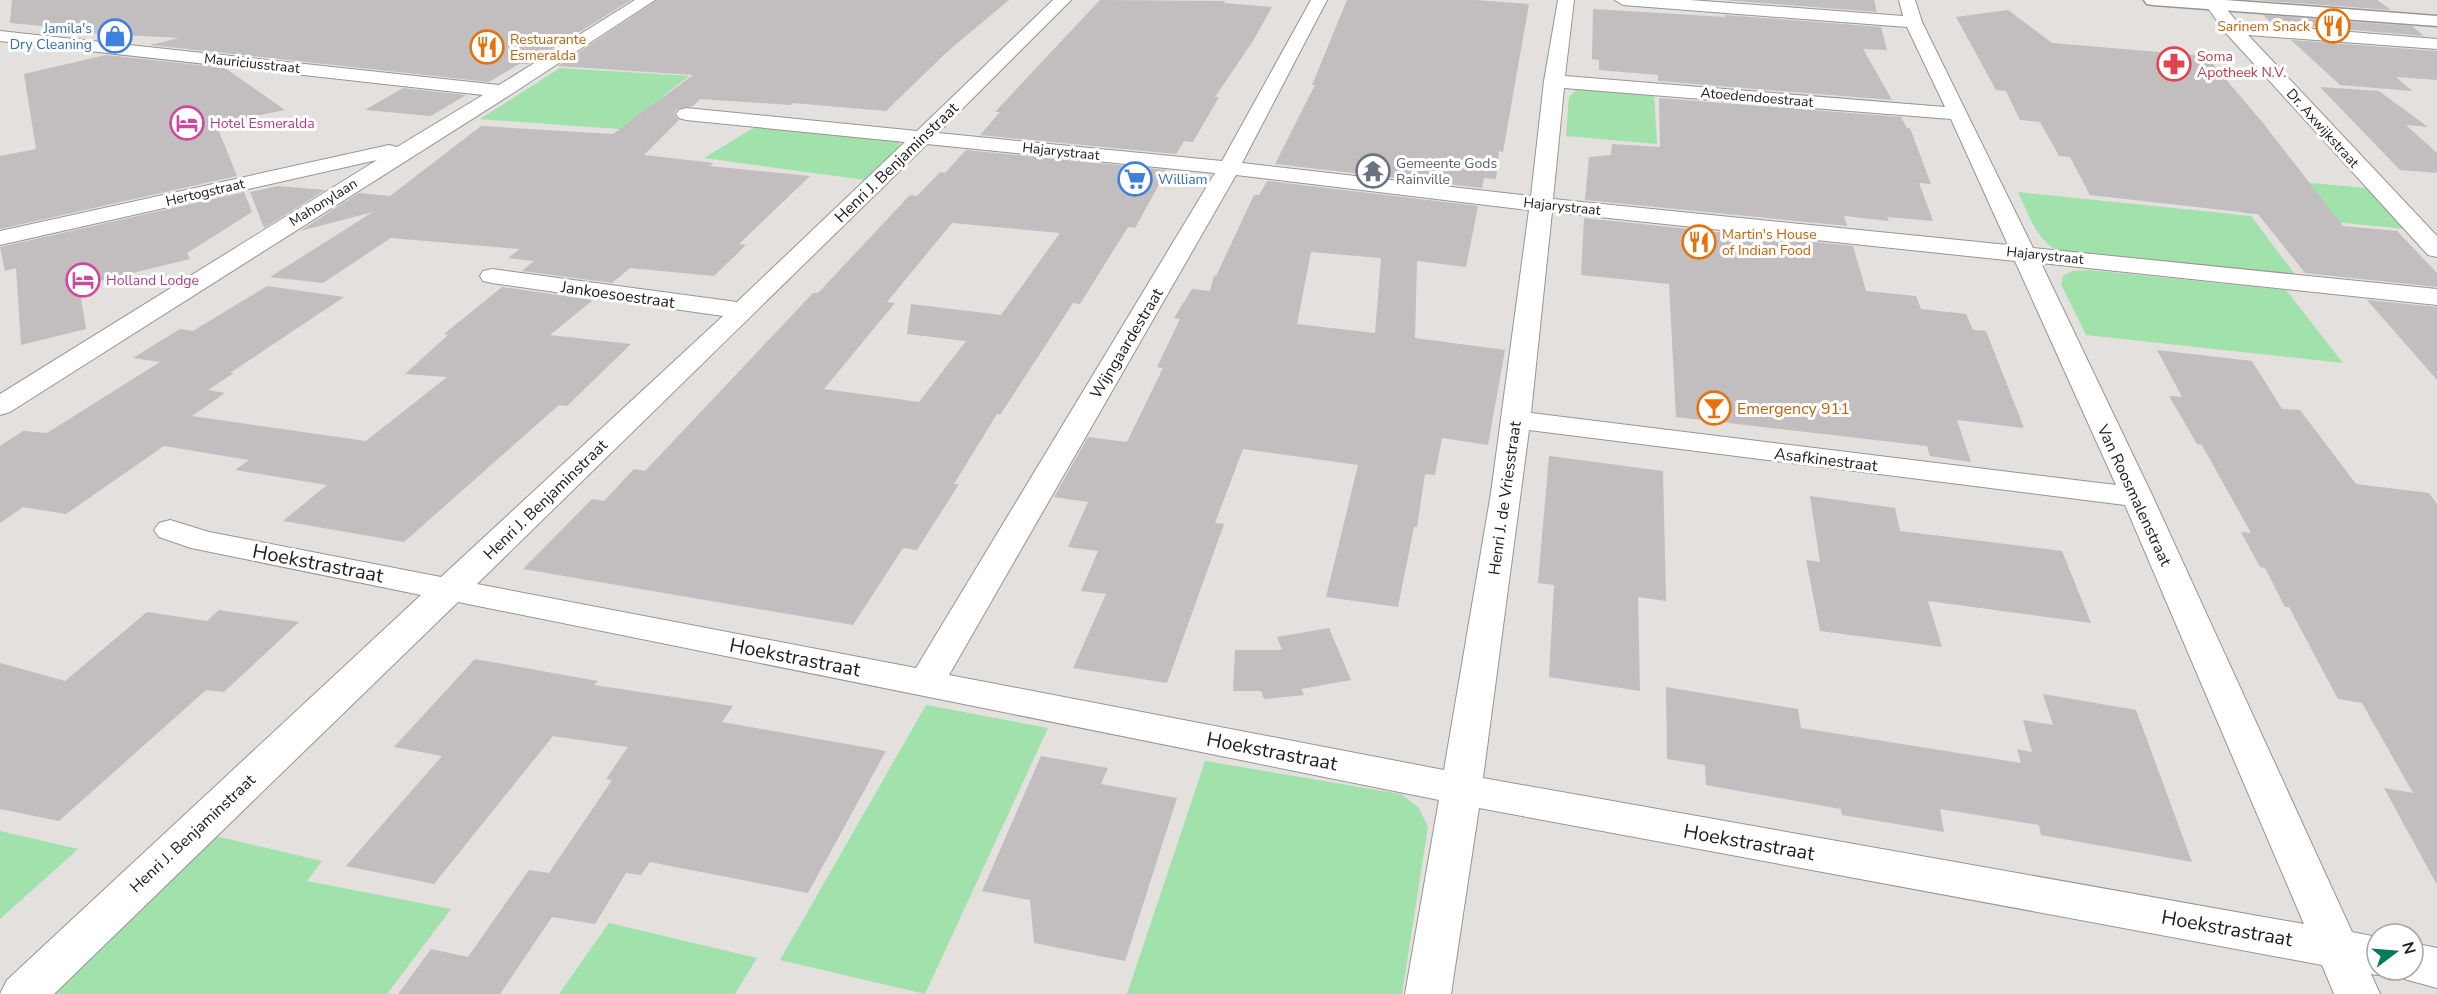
<svg xmlns="http://www.w3.org/2000/svg" width="2437" height="994" font-family="'Nunito Sans',sans-serif">
  <rect width="100%" height="100%" fill="#e3e0dd"/>
  <g fill="#a1e1ab">
    <polygon points="560,68 689,76 662,97 683,99 646,131 480,119"/>
    <polygon points="1577,89 1654,93 1657,144 1566,136 1569,97"/>
    <polygon points="758,125 894,139 900,143 897,153 866,180 704,158"/>
    <polygon points="2214,174 2377,189 2416,230 2244,213"/>
    <path d="M2018 192 2251 216 2300 281 2059 252C2035 238 2030 217 2018 192Z"/>
    <polygon points="2090,270 2286,290 2343,363 2086,335 2061,284 2063,276 2072,271"/>
    <polygon points="926,705 1048,728 925,994 780,960"/>
    <polygon points="1205,761 1401,794 1419,808 1428,827 1402,994 1127,994"/>
    <polygon points="0,831 78,849 0,919"/>
    <polygon points="212,835 322,861 307,881 451,909 387,994 52,994"/>
    <polygon points="609,923 757,958 735,994 559,994"/>
  </g>
  <g fill="#c2bdbf" fill-rule="evenodd">
    <polygon points="12,0 631,0 528,64 519,64 489,82 150,45 179,38 69,32 75,29 10,23"/>
    <polygon points="657,0 1009,0 948,51 886,111 793,103 791,105 700,99 693,106 677,109 674,114 679,120 644,155 714,163 709,166 810,176 739,244 746,245 714,276 630,268 612,283 522,271 534,261 508,258 520,249 391,238 323,283 270,277 373,212 300,231 359,193 390,196 481,126 613,134 693,75 558,66"/>
    <polygon points="1100,0 1225,1 1224,3 1272,7 1253,41 1215,97 1219,97 1193,142 1184,141 1176,154 980,135 1000,112 995,112"/>
    <polygon points="1347,0 1475,0 1529,4 1503,152 1499,151 1496,179 1484,178 1482,188 1275,164 1315,85 1312,85"/>
    <polygon points="1723,0 1874,0 1877,12"/>
    <polygon points="2255,0 2377,0 2391,10"/>
    <polygon points="1593,9 1725,17 1725,15 1881,27 1887,50 1863,49 1892,100 1658,81 1658,75 1599,70 1599,60 1592,59"/>
    <polygon points="2008,10 2052,43 2206,56 2263,123 2343,226 2397,231 2437,273 2437,287 2305,273 2258,214 2090,195 2070,157 2059,156 2040,122 2020,120 2006,91 1996,90 1956,17"/>
    <polygon points="2263,15 2412,26 2424,36 2272,23"/>
    <polygon points="2291,40 2437,51 2437,80 2396,77 2412,91 2340,85"/>
    <polygon points="106,55 225,68 285,110 216,124 237,176 0,229 0,156 36,149 24,74"/>
    <polygon points="2320,87 2379,91 2428,127 2406,125 2437,153 2437,173 2400,170"/>
    <polygon points="403,88 466,95 431,116 365,110"/>
    <polygon points="1659,98 1901,117 1907,128 1910,128 1931,184 1919,183 1933,221 1887,217 1889,221 1844,216 1847,226 1585,200 1589,157 1611,155 1612,144 1660,147"/>
    <path d="M966 150 1167 170 1135 228 1128 227 1080 304 1073 303 1000 415 997 414 954 484H959L917 550 903 548 853 625 523 569 592 499 604 501 634 469 645 471 813 293H818L910 195 917 196 940 172 945 173ZM952 223 1060 233 1001 315 911 304 907 334 966 341 919 402 824 389 895 303 887 302Z"/>
    <path d="M1267 181 1478 206 1466 267 1417 261 1415 338 1505 350 1488 445 1442 438 1435 475 1425 474 1417 527H1414L1398 607 1326 597 1358 465 1243 449 1215 523 1224 524 1167 683 1073 668 1106 594 1081 591 1098 551 1068 547 1088 502 1054 497 1088 437 1127 442 1163 368 1157 367 1180 319 1174 318 1192 289 1210 291 1214 275 1216 276 1254 195H1259ZM1311 252 1381 258 1375 333 1297 324Z"/>
    <polygon points="278,186 325,190 264,228 250,192"/>
    <polygon points="244,192 252,212 187,253 190,259 79,286 86,329 21,345 16,268 5,271 0,247"/>
    <polygon points="1584,218 1853,246 1866,291 1916,296 1921,309 1966,314 1973,330 1986,331 2024,428 1957,420 1971,462 1930,456 1927,446 1676,417 1669,284 1581,275"/>
    <polygon points="267,286 344,297 230,373 234,373 208,390 225,393 192,416 366,441 447,377 405,374 448,335 444,334 502,287 593,300 550,335 631,344 567,406 559,405 404,542 283,521 327,485 235,470 249,460 164,446 66,514 23,507 0,523 0,446 23,431 47,433 160,362 133,358 180,329 193,331"/>
    <polygon points="2367,300 2437,307 2437,380"/>
    <polygon points="2157,350 2252,361 2282,409 2300,410 2356,484 2429,493 2437,504 2437,885 2384,788 2413,793 2362,703 2338,699 2289,607 2285,607 2265,568 2260,567 2241,532 2251,533 2202,445 2197,444 2169,396 2182,397"/>
    <polygon points="1549,456 1663,471 1666,601 1638,597 1640,691 1549,677 1554,585 1538,583"/>
    <polygon points="1810,496 1895,508 1900,531 2062,551 2091,623 1928,601 1942,647 1820,631 1806,560 1820,562"/>
    <polygon points="219,610 299,622 224,692 206,690 59,821 0,809 0,663 65,681 147,612 207,621"/>
    <polygon points="1329,628 1351,680 1301,689 1304,695 1264,699 1261,691 1233,691 1235,650 1282,650 1277,637"/>
    <polygon points="475,659 598,681 594,685 733,706 722,722 886,751 808,893 650,862 641,875 626,873 595,924 552,917 500,994 398,994 431,949 468,957 529,870 549,873 612,780 606,779 628,747 553,736 434,884 346,866 442,756 394,747"/>
    <polygon points="1666,687 1798,709 1801,728 2021,763 2017,749 2032,752 2023,720 2053,725 2043,694 2136,710 2192,862 2041,835 2039,825 1940,809 1944,832 1842,815 1841,809 1706,785 1705,765 1667,759"/>
    <polygon points="1041,756 1108,768 1101,784 1177,798 1125,961 1034,943 1030,900 982,891"/>
  </g>
  <g fill="none" stroke-linecap="round" stroke-linejoin="round">
    <defs>
      <g id="street">
        <polygon points="635,0 655,0 510,95 10,412 0,415 0,394 377,160 0,245 0,231 389,145 397,147 483,95 0,41 0,31 499,85"/>
        <path d="M1053 0H1071L938 133 1222 161 1311 0H1327L1242 163 1531 196 1544 81 1558 0H1574L1565 76 1945 107 1907 27 1623 5 1615 0H1690L1903 16 1899 0H1915L1922 22 2033 248 2437 289V305L2041 263 2153 497 2352 932 2377 937V970H2392L2377 975 2371 974 2380 994H2334L2322 965 1479 808 1451 994H1405L1439 800 458 602 54 994H0L7 980 421 595 191 548 159 537 154 530 159 523 170 520 209 532 441 577 723 316 492 283 483 281 480 276 483 271 492 269 737 302 905 142 686 120 679 118 676 114 679 110 686 108 917 131ZM1564 88 1951 119 2008 245 1553 199ZM927 144 1215 173 916 668 477 584ZM1236 175 1529 210 1491 493 1444 770 949 675ZM1552 212 2015 261 2116 485 1531 413ZM1529 430 2125 505 2304 924 1483 778Z"/>
        <polygon points="2207,0 2219,0 2238,23 2437,39 2437,49 2248,35 2437,236 2437,257 2428,255 2225,32 2205,4"/>
        <polygon points="2413,943 2437,948 2437,988 2397,977 2394,970 2413,970"/>
      </g>
      <polygon id="secondary" points="2144,0 2225,0 2437,16 2437,26 2153,5 2147,4"/>
    </defs>
    <use href="#street" stroke="#989593" stroke-width="2"/>
    <use href="#secondary" stroke="#989593" stroke-width="3"/>
    <use href="#street" fill="#fff" fill-rule="evenodd"/>
    <use href="#secondary" fill="#fff" fill-rule="evenodd"/>
  </g>
  <defs>
    <symbol id="restaurant-ring" viewBox="-11 -11 22 22"><circle r="9.5" fill="#fff" stroke="#e8710a" stroke-width="1.5"/><path d="M-5-6h1v4h1v-4h1v4h1v-4h1v5L-1.5 .5V6h-2V.5L-5-1ZM5-6V6H3V1.5H1.5Q1.5-4 5-6Z" fill="#e8710a"/></symbol>
    <symbol id="shop-ring" viewBox="-11 -11 22 22"><circle r="9.5" fill="#fff" stroke="#3f7fe0" stroke-width="1.5"/><path d="M-5-2.5h2.3a2.7 3.5 0 0 1 5.4 0H5L5.5 6h-11ZM-1.5-2.5h3a1.5 2.3 0 0 0-3 0Z" fill="#3f7fe0"/></symbol>
    <symbol id="pharmacy-ring" viewBox="-11 -11 22 22"><circle r="9.5" fill="#fff" stroke="#e0444e" stroke-width="1.5"/><path d="M-2-6h4v4h4v4h-4v4h-4v-4h-4v-4h4Z" fill="#e0444e"/></symbol>
    <symbol id="hotel-ring" viewBox="-11 -11 22 22"><circle r="9.5" fill="#fff" stroke="#d1479c" stroke-width="1.5"/><path d="M-6-4.5h1.5V1H6V5H4.5V3h-9V5H-6ZM-4 0a1.8 1.8 0 1 1 3.6 0ZM.5 0V-2.5h3Q6-2.5 6 0Z" fill="#d1479c"/></symbol>
    <symbol id="temple-ring" viewBox="-11 -11 22 22"><circle r="9.5" fill="#fff" stroke="#6b7280" stroke-width="1.5"/><path d="M0-6L5-2H3V0L6.5 2.5H4V6H1.5V3h-3V6H-4V2.5H-6.5L-3 0V-2H-5Z" fill="#6b7280"/></symbol>
    <symbol id="supermarket-ring" viewBox="-11 -11 22 22"><circle r="9.5" fill="#fff" stroke="#3f7fe0" stroke-width="1.5"/><path d="M-6-5.5h2.5l.6 2H6L4.5 2H-2.5L-4.4-4H-6ZM-1.5 3.2a1.3 1.3 0 1 0 .1 0ZM3 3.2a1.3 1.3 0 1 0 .1 0Z" fill="#3f7fe0"/></symbol>
    <symbol id="bar-ring" viewBox="-11 -11 22 22"><circle r="9.5" fill="#fff" stroke="#e8710a" stroke-width="1.5"/><path d="M-6-5H6L.8 .8V4.5H3.5V6h-7V4.5H-.8V.8Z" fill="#e8710a"/></symbol>
  </defs>
  <g fill-rule="evenodd">
    <use href="#restaurant-ring" x="2314" y="7" width="38" height="38"/>
    <use href="#shop-ring" x="96" y="17" width="38" height="38"/>
    <use href="#restaurant-ring" x="468" y="28" width="38" height="38"/>
    <use href="#pharmacy-ring" x="2155" y="45" width="38" height="38"/>
    <use href="#hotel-ring" x="168" y="104" width="38" height="38"/>
    <use href="#temple-ring" x="1354" y="152" width="38" height="38"/>
    <use href="#supermarket-ring" x="1116" y="160" width="38" height="38"/>
    <use href="#restaurant-ring" x="1680" y="223" width="38" height="38"/>
    <use href="#hotel-ring" x="64" y="261" width="38" height="38"/>
    <use href="#bar-ring" x="1695" y="389" width="38" height="38"/>
  </g>
  <g text-anchor="middle" stroke-width="6" stroke-linejoin="round" paint-order="stroke">
    <g font-size="14" fill="#c56008" stroke="#fff" text-anchor="start">
      <text x="2310" y="31" text-anchor="end">Sarinem Snack</text>
      <text x="510" y="44">Restuarante<tspan x="510" dy="16">Esmeralda</tspan></text>
      <text x="1722" y="239">Martin's House<tspan x="1722" dy="16">of Indian Food</tspan></text>
    </g>
    <g font-size="14" fill="#366cbe" stroke="#fff" text-anchor="end">
      <text x="92" y="33">Jamila's<tspan x="92" dy="16">Dry Cleaning</tspan></text>
      <text x="1158" y="184" text-anchor="start">William</text>
    </g>
    <g font-size="14" fill="#be3a42" stroke="#fff" text-anchor="start">
      <text x="2197" y="61">Soma<tspan x="2197" dy="16">Apotheek N.V.</tspan></text>
    </g>
    <g font-size="14" fill="#21201f" stroke="#fff">
      <text transform="translate(252 63) rotate(6)" y="5">Mauriciusstraat</text>
      <text transform="translate(1757 97) rotate(5)" y="5">Atoedendoestraat</text>
      <text transform="translate(2323 128) rotate(48)" y="5">Dr. Axwijkstraat</text>
      <text transform="translate(1061 151) rotate(6)" y="5">Hajarystraat</text>
      <text transform="translate(205 192) rotate(-13)" y="5">Hertogstraat</text>
      <text transform="translate(323 202) rotate(-32)" y="5">Mahonylaan</text>
      <text transform="translate(1562 206) rotate(6)" y="5">Hajarystraat</text>
      <text transform="translate(2045 255) rotate(6)" y="5">Hajarystraat</text>
    </g>
    <g font-size="14" fill="#b23c85" stroke="#fff" text-anchor="start">
      <text x="210" y="128">Hotel Esmeralda</text>
      <text x="106" y="285">Holland Lodge</text>
    </g>
    <g font-size="14" fill="#5b616d" stroke="#fff" text-anchor="start">
      <text x="1396" y="168">Gemeente Gods<tspan x="1396" dy="16">Rainville</tspan></text>
    </g>
    <g font-size="16" fill="#21201f" stroke="#fff">
      <text transform="translate(896 162) rotate(-44)" y="6">Henri J. Benjaminstraat</text>
      <text transform="translate(618 294) rotate(8)" y="6">Jankoesoestraat</text>
      <text transform="translate(1126 343) rotate(-59)" y="6">Wijngaardestraat</text>
      <text transform="translate(1826 459) rotate(7)" y="6">Asafkinestraat</text>
      <text transform="translate(2135 495) rotate(65)" y="6">Van Roosmalenstraat</text>
      <text transform="translate(1504 498) rotate(-82)" y="6">Henri J. de Vriesstraat</text>
      <text transform="translate(545 499) rotate(-44)" y="6">Henri J. Benjaminstraat</text>
      <text transform="translate(192 833) rotate(-43)" y="6">Henri J. Benjaminstraat</text>
    </g>
    <g font-size="16" fill="#c56008" stroke="#fff" text-anchor="start">
      <text x="1737" y="414">Emergency 911</text>
    </g>
    <g font-size="20" fill="#21201f" stroke="#fff">
      <text transform="translate(318 563) rotate(11)" y="7">Hoekstrastraat</text>
      <text transform="translate(795 657) rotate(11)" y="7">Hoekstrastraat</text>
      <text transform="translate(1272 751) rotate(11)" y="7">Hoekstrastraat</text>
      <text transform="translate(1749 842) rotate(10)" y="7">Hoekstrastraat</text>
      <text transform="translate(2227 928) rotate(10)" y="7">Hoekstrastraat</text>
    </g>
  </g>
  <g transform="translate(2395 952) rotate(74)"><circle r="28" fill="#ffffff" stroke="#a6a6a5" stroke-width="1.5"/>
  <path d="M0-4.5L10 22L0 15L-10 22Z" fill="#007c5b"/>
  <text y="-9" font-size="16" font-weight="bold" text-anchor="middle" fill="#21201f">N</text>
  </g>
</svg>
